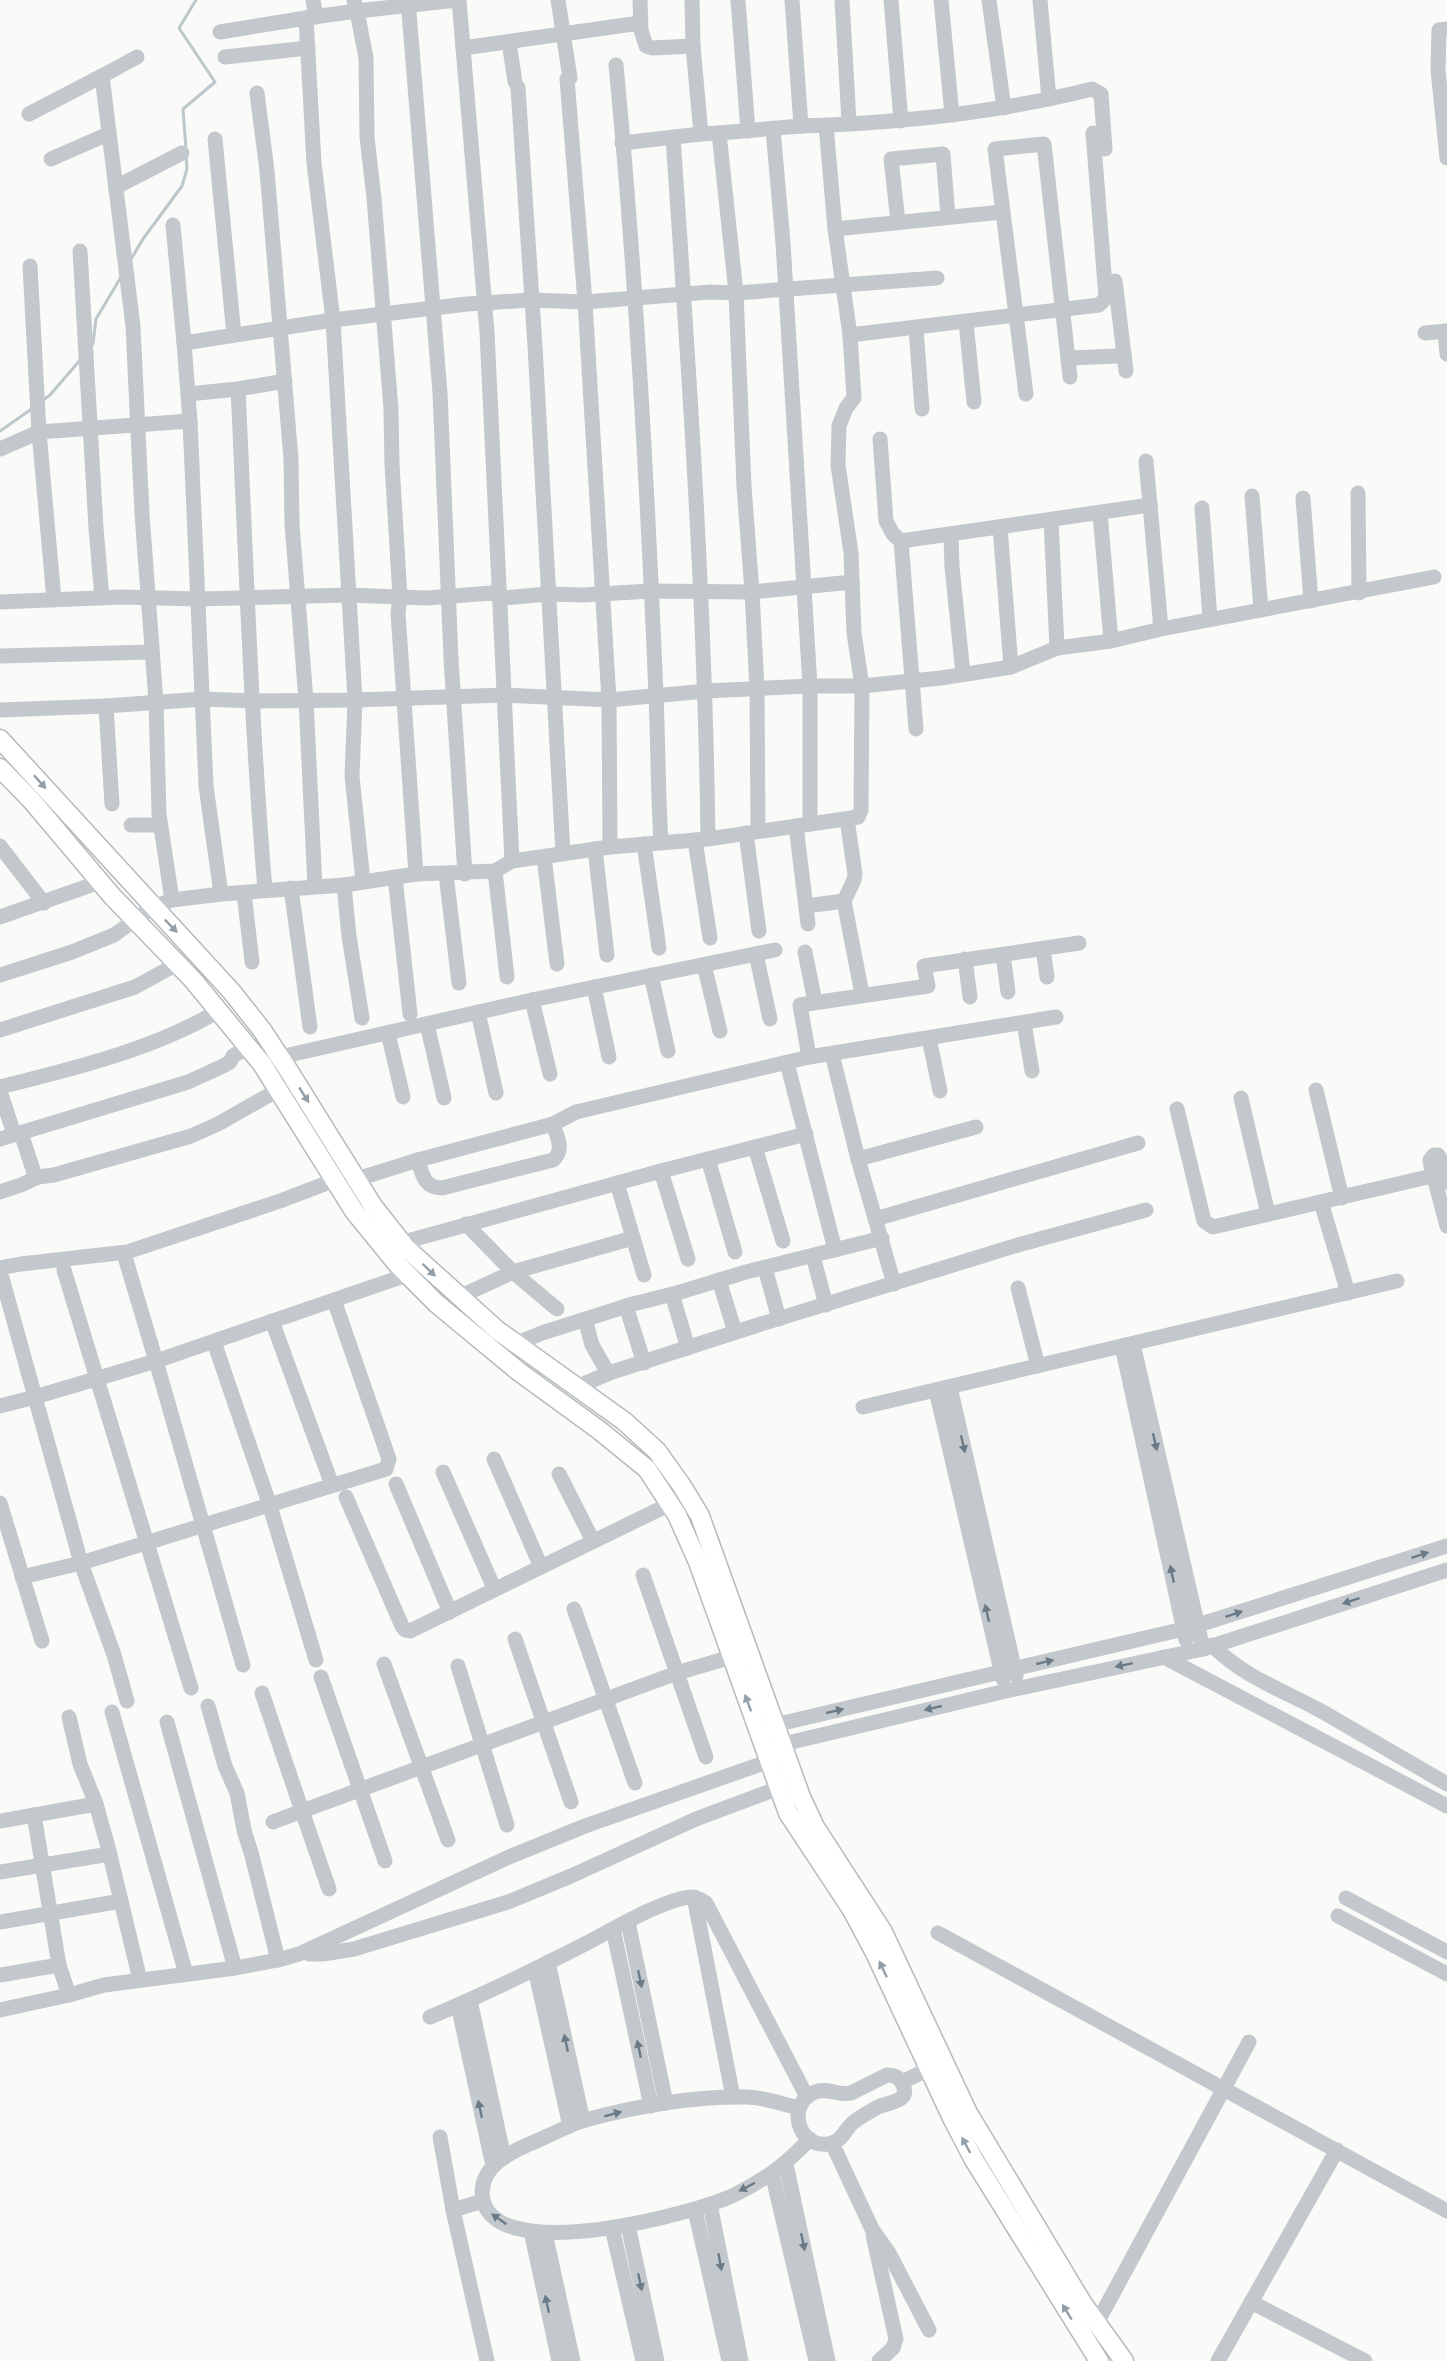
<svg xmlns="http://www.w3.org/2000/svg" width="1447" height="2361" font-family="Jost,sans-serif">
  <rect width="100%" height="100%" fill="#fafaf8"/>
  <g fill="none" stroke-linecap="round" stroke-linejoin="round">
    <g stroke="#bbc7cb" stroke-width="3">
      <polyline points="186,149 183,109 215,82 179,28 196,0"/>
      <polyline points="130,261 143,239 182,186 187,169 186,156"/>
      <polyline points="91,347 93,343 96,319 121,277"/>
      <polyline points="43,400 50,395 81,359"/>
      <polyline points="0,431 33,408"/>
    </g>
    <defs>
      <g id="major">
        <polyline points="0,739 232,992 262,1030 287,1068 373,1206 406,1248 497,1330 624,1421 657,1451 682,1486 700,1516 801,1797 815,1827 883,1932 968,2113 1083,2304 1124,2361"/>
        <polyline points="0,768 32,801 112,896 193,980 262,1064 354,1211 398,1265 437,1304 518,1371 599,1430 647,1469 677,1515 698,1562 788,1813 852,1910 875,1953 952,2118 974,2160 1099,2361"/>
      </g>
    </defs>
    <use href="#major" stroke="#b5babe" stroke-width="21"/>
    <g stroke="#c3c8cc" stroke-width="15">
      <polyline points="313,0 316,17"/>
      <polyline points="408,0 440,393 451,659 465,874"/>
      <polyline points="459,0 487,332 512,861"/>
      <polyline points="558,0 570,78"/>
      <polyline points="640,0 641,30 646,46 652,48 693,46 701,134 719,133"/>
      <polyline points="692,0 693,46"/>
      <polyline points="738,0 748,131"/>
      <polyline points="842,0 849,122"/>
      <polyline points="891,0 901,121"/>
      <polyline points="941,0 952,115"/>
      <polyline points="989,0 1004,108"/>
      <polyline points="1040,0 1049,99"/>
      <polyline points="1447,29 1439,30 1438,70 1447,158"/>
      <polyline points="220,32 306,18"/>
      <polyline points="509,42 515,82"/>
      <polyline points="463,48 640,23"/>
      <polyline points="225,57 308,48"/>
      <path d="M616 65C636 274 647 484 656 694 658 744 658 794 661 843"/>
      <polyline points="102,76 137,57"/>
      <polyline points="567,79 585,302 609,700 610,847"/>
      <polyline points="518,88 535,346 563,854"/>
      <polyline points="257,93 267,171 291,459 292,524 306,700 315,887"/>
      <polyline points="29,114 102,76 133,326 142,514 156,702 159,814 172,900"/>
      <polyline points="826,125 835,229 850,335 1099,305 1106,298 1093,133"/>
      <path d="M801 126C899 123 997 113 1092 89L1101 94 1105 149"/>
      <polyline points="773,129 783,243 810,686 810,824"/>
      <path d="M673 137C689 371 705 605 708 839"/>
      <polyline points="215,139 234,335"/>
      <polyline points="622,143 701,134"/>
      <polyline points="51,159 108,134"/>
      <polyline points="116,187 182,153"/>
      <polyline points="898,222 891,159 943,154 948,217"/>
      <polyline points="173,225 184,343"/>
      <polyline points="835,229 1002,212"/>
      <polyline points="80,251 96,528 102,598"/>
      <polyline points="30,266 39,432 54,600"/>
      <polyline points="1115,281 1126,371"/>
      <polyline points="966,322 974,402"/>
      <polyline points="916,328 922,409"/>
      <polyline points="1445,331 1447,354"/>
      <polyline points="1425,333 1447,331"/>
      <polyline points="1070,358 1117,356"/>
      <polyline points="188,394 238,389"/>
      <polyline points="1026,394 995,149 1044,144 1070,377"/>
      <polyline points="880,439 886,521 893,534 901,541 1150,505 1146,461"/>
      <polyline points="0,449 39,432 190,421"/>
      <polyline points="1358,493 1359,593"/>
      <polyline points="1252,496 1261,610"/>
      <polyline points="1303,498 1311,601"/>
      <polyline points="1150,505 1161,629"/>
      <polyline points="1202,508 1210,619"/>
      <polyline points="1100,513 1111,641"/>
      <polyline points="1051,520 1057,648"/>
      <polyline points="1000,527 1011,667"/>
      <polyline points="951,535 952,567 963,674"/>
      <polyline points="901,541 916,729"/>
      <polyline points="852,582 752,592 744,486 736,293 937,278"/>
      <polyline points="0,602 121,597 198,599 348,595 427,598 492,593 504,598 548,594 583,595 651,591 752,592 757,689 758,831"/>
      <polyline points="0,656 152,652"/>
      <polyline points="106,706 112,804"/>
      <polyline points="0,710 106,706 203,699 254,701 355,700 505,695 609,700 706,691 810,686 862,686 941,678 1011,667 1057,648 1111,641 1161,629 1434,577"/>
      <polyline points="847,819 855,874 854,880 844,901 862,994"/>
      <polyline points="131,825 160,825"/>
      <polyline points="796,826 808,924"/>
      <polyline points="746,833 759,931"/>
      <polyline points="695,840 710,938"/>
      <polyline points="644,844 659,948"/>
      <polyline points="0,846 44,903"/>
      <polyline points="595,849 607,955"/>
      <polyline points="544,857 557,964"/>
      <polyline points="495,871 507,977"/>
      <polyline points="416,874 398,613 400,597 392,464 391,409 374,198 367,137 366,58 357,11 457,0"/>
      <polyline points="446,874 459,983"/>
      <polyline points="395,877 410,1014"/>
      <polyline points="363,881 352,776 355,700 333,320 467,304 531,300 585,302 710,292 736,293 719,133 801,126 792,0"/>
      <polyline points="344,885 349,936 362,1018"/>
      <polyline points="291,888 310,1027"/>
      <path d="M265 890C251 724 246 556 238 389L285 381"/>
      <polyline points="244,893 252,962"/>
      <polyline points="221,894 206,786 190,421 184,343 333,320 314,163 306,18 357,11 354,0"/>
      <polyline points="806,906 844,901"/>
      <polyline points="0,917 100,882"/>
      <polyline points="1043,949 1047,977"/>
      <polyline points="805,952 815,1002"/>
      <polyline points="756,954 770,1019"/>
      <polyline points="1003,955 1008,992"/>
      <polyline points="965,959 970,997"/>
      <polyline points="704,965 720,1031"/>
      <polyline points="0,975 72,952 114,935 153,907 172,900 221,894 344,885 416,874 495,871 512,861 610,847 708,839 858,817 861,810 862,686 854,633 851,553 838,465 839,426 846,408 854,398 850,335"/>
      <polyline points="651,975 668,1051"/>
      <polyline points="594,987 609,1057"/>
      <polyline points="532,1000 550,1074"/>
      <polyline points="478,1012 496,1093"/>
      <polyline points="1024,1023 1032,1071"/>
      <polyline points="427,1024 444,1098"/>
      <polyline points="0,1030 135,987 177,964"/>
      <polyline points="388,1033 403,1097"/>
      <polyline points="929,1038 940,1091"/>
      <polyline points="832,1054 858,1159 894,1284"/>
      <polyline points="809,1057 800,1005 928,986 924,966 1079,943"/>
      <polyline points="787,1063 835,1250"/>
      <polyline points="262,1064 280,1057 532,1000 775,950"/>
      <path d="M0 1087C72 1069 155 1049 218 1011"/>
      <polyline points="1316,1090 1342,1198"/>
      <polyline points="0,1091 14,1134"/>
      <polyline points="1241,1098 1268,1214"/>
      <polyline points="1177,1109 1204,1221 1213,1227 1445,1173"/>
      <polyline points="21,1133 34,1173 38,1177 54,1175 191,1136 218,1124 278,1090"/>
      <polyline points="0,1139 188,1082 223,1066 230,1062 233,1056 248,1047"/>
      <polyline points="755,1147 783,1241"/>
      <polyline points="708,1159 735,1252"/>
      <polyline points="858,1159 976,1127"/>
      <path d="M418 1160C422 1174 424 1188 442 1188L553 1160C565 1150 557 1137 553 1124"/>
      <polyline points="661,1171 688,1259"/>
      <polyline points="357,1179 418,1160 553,1124 576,1112 809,1057 1056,1017"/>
      <polyline points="1447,1182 1440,1158 1438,1155 1434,1155 1430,1160 1431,1166 1447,1226"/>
      <polyline points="617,1183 644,1275"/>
      <polyline points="0,1192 21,1185 38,1177"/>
      <polyline points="1321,1202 1348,1293"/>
      <polyline points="875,1219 1138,1143"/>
      <polyline points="466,1224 513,1272 557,1309"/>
      <polyline points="393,1245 661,1171 806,1134"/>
      <polyline points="813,1256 826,1305"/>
      <polyline points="0,1268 21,1264 127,1252 280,1201 335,1180"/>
      <polyline points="765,1268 779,1319"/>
      <polyline points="64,1270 191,1688"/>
      <polyline points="2,1278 35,1397 156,1361 125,1257"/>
      <polyline points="719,1280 735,1332"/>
      <polyline points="1018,1288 1038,1366"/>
      <polyline points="672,1294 688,1348"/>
      <polyline points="459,1297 513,1272 633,1238"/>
      <polyline points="626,1306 644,1363"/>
      <polyline points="585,1319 592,1345 608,1373"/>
      <polyline points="272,1321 332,1485"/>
      <polyline points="214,1342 269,1503 316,1660"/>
      <polyline points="515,1344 542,1333 633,1304 677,1293 746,1272 882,1238"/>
      <polyline points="1133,1344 1203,1649"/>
      <polyline points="1122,1346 1186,1640"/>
      <polyline points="950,1387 1016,1676"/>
      <polyline points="574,1388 612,1372 758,1325 1018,1245 1146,1210"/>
      <polyline points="936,1390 1003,1679"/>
      <polyline points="0,1406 35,1397 81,1563 114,1655 127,1701"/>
      <polyline points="863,1407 1397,1281"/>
      <polyline points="494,1459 541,1567"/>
      <polyline points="443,1472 494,1588"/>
      <polyline points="559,1474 593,1541"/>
      <polyline points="396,1484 450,1612"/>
      <polyline points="346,1497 402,1626 405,1630 410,1631 670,1504"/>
      <polyline points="0,1503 42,1641"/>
      <polyline points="643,1575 706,1757"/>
      <polyline points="22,1577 81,1563 386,1469 389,1459 334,1300"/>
      <polyline points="574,1609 635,1783"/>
      <polyline points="515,1639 571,1802"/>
      <path d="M1212 1645C1243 1677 1285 1691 1323 1712 1364 1736 1405 1760 1447 1784"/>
      <polyline points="1164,1657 1447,1806"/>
      <polyline points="384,1664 448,1840"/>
      <polyline points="243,1665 156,1361 407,1275"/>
      <polyline points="458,1666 507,1825"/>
      <polyline points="321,1677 385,1861"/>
      <polyline points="262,1693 302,1811 273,1822"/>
      <polyline points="208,1706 225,1766 237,1793 244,1830 252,1856 278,1960"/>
      <polyline points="112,1712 186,1974"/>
      <polyline points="69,1717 80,1764 96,1804"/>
      <polyline points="167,1722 235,1968"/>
      <polyline points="766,1727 1192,1627 1447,1546"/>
      <polyline points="771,1747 1006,1691 1203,1649 1447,1570"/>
      <polyline points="34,1815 59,1965 69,1995"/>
      <polyline points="0,1821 96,1804 108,1847 140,1980"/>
      <polyline points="0,1872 110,1854"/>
      <polyline points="329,1889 302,1811 677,1673 731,1657"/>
      <polyline points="694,1897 733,2097"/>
      <polyline points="1346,1898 1447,1952"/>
      <polyline points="1338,1916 1447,1974"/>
      <polyline points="0,1922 121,1901"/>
      <polyline points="628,1922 666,2103"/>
      <polyline points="613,1929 651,2106"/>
      <polyline points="938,1933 1447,2211"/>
      <polyline points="309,1954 323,1954 354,1949 508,1902 571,1876 696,1819 779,1788"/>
      <polyline points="548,1962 583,2121"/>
      <polyline points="535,1969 570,2126"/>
      <polyline points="0,1975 59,1965"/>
      <polyline points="470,2000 504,2158"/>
      <polyline points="458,2005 493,2166"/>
      <polyline points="0,2010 69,1995 104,1985 235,1968 278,1960 299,1954 509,1857 585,1826 778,1758"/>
      <path d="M430 2017C483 1995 534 1970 585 1944 612 1930 652 1906 680 1899 691 1896 698 1897 706 1903L807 2097"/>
      <path d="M887 2075C894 2075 899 2077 902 2083 912 2102 889 2102 878 2107 871 2111 862 2116 855 2121 844 2129 843 2142 828 2144 797 2148 786 2103 815 2092 827 2087 839 2096 851 2093Z"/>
      <polyline points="902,2082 929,2069"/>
      <path d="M799 2108C782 2104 764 2097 746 2097 693 2096 637 2106 585 2120 570 2125 554 2133 539 2140 514 2150 476 2166 483 2200 498 2266 694 2214 734 2195 766 2179 785 2165 810 2139"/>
      <polyline points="440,2137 453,2210"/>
      <polyline points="832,2143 872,2229 889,2253 929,2330"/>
      <polyline points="786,2164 828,2361"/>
      <polyline points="772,2173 816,2361"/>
      <polyline points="483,2201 453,2210 487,2361"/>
      <polyline points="710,2204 741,2361"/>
      <polyline points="695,2210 729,2361"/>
      <polyline points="628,2225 657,2361"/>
      <polyline points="612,2228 643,2361"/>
      <polyline points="531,2231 559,2361"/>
      <polyline points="545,2233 573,2361"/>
      <polyline points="873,2235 896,2339 893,2348 879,2361"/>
      <polyline points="1251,2302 1365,2361"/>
      <polyline points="1088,2328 1097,2323 1249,2042"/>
      <polyline points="1218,2361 1337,2150"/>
    </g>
    <use href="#major" stroke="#fff" stroke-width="18"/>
  </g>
  <defs><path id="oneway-solid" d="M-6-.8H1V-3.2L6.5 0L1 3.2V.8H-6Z" transform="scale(1.5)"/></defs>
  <g fill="#939fa8">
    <use href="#oneway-solid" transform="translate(40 782) rotate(48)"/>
    <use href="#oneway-solid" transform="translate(171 926) rotate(46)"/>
    <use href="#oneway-solid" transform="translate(304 1095) rotate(57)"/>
    <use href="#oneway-solid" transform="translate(429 1270) rotate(44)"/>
    <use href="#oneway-solid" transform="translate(748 1703) rotate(-110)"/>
    <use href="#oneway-solid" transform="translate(883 1969) rotate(-115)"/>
    <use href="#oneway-solid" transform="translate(966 2145) rotate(-118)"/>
    <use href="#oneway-solid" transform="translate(1067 2312) rotate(-121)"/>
  </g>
  <g fill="#6a7a87">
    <use href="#oneway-solid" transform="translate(1155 1442) rotate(77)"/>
    <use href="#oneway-solid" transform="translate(963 1444) rotate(77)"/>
    <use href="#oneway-solid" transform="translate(1420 1555) rotate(-18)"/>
    <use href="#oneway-solid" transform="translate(1172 1574) rotate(-102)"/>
    <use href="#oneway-solid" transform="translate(1351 1601) rotate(162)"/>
    <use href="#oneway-solid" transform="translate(987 1613) rotate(-103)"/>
    <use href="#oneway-solid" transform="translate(1234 1614) rotate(-18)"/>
    <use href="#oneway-solid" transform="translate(1045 1662) rotate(-13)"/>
    <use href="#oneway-solid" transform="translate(1124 1665) rotate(168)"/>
    <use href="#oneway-solid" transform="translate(933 1708) rotate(167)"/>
    <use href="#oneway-solid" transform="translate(835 1711) rotate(-13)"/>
    <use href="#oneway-solid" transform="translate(640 1979) rotate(78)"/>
    <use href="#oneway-solid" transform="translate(566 2043) rotate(-102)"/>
    <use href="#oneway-solid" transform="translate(639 2049) rotate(-102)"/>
    <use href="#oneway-solid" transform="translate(480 2109) rotate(-102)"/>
    <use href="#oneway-solid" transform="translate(613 2114) rotate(-15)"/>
    <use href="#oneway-solid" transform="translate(747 2187) rotate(152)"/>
    <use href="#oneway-solid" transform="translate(499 2219) rotate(-145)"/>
    <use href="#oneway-solid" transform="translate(803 2242) rotate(78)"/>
    <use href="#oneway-solid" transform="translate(720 2262) rotate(80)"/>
    <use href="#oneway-solid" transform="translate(640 2282) rotate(78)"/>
    <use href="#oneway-solid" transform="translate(547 2304) rotate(-102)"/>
  </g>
</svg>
